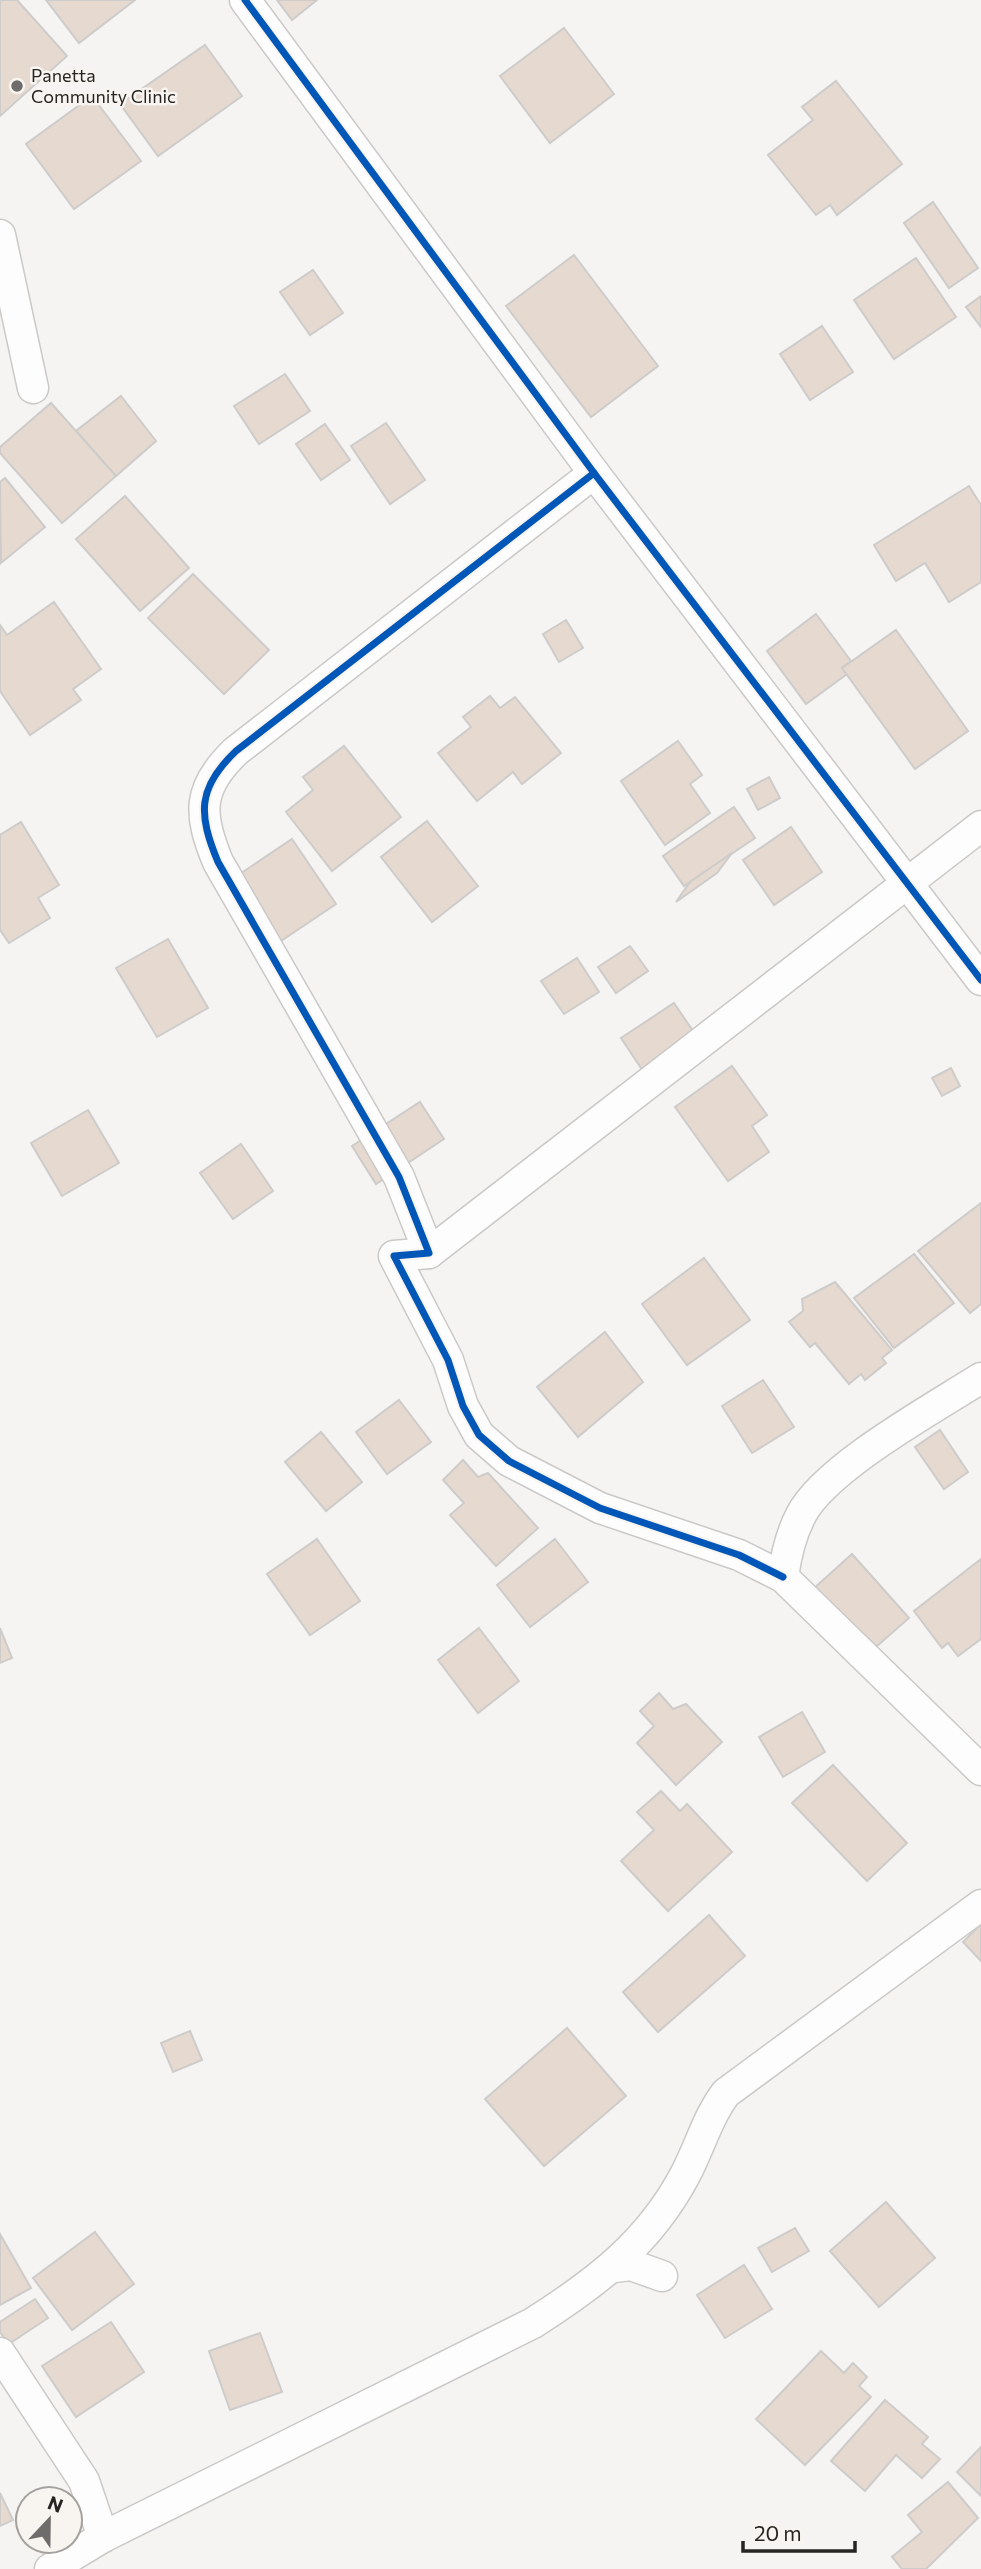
<svg xmlns="http://www.w3.org/2000/svg" width="981" height="2569" font-family="Commissioner,sans-serif">
  <rect width="100%" height="100%" fill="#f6f4f2"/>
  <g fill="#e6dad0" stroke="#cdccca" stroke-width="2">
    <polygon points="0,0 17,0 67,56 0,116"/>
    <polygon points="46,0 135,0 79,43"/>
    <polygon points="277,0 317,0 292,20"/>
    <polygon points="564,28 614,94 550,143 500,76"/>
    <polygon points="205,45 242,96 158,156 120,104"/>
    <polygon points="836,81 902,164 837,215 830,205 816,215 768,155 813,120 802,107"/>
    <polygon points="92,96 141,161 74,209 26,144"/>
    <polygon points="933,202 978,268 949,288 904,223"/>
    <polygon points="574,255 658,366 591,417 506,306"/>
    <polygon points="916,258 956,317 894,359 854,300"/>
    <polygon points="313,270 343,313 310,335 280,292"/>
    <polygon points="981,296 981,327 966,307"/>
    <polygon points="822,326 853,372 810,400 780,354"/>
    <polygon points="285,374 310,411 259,444 234,406"/>
    <polygon points="121,396 156,441 116,476 76,431"/>
    <polygon points="51,403 116,476 62,523 0,453 0,447"/>
    <polygon points="386,423 425,480 390,504 351,446"/>
    <polygon points="325,424 350,460 321,480 296,444"/>
    <polygon points="5,478 45,527 1,563 0,482"/>
    <polygon points="969,486 981,505 981,582 949,602 925,563 896,581 874,545"/>
    <polygon points="125,496 189,568 140,611 76,539"/>
    <polygon points="193,574 269,650 224,694 148,618"/>
    <polygon points="54,602 101,669 73,689 81,700 30,735 0,691 0,625 7,635"/>
    <polygon points="816,614 851,661 842,668 847,674 806,704 767,651"/>
    <polygon points="566,620 583,648 559,662 543,634"/>
    <polygon points="896,630 968,731 915,769 842,668"/>
    <polygon points="490,696 500,708 515,697 561,753 522,784 513,772 477,801 438,753 471,727 463,717"/>
    <polygon points="678,741 702,775 690,784 710,813 665,845 621,781"/>
    <polygon points="344,746 401,817 332,871 286,812 313,790 303,777"/>
    <polygon points="769,777 780,798 758,810 747,789"/>
    <polygon points="734,807 755,838 684,886 663,856"/>
    <polygon points="427,821 478,886 432,922 381,857"/>
    <polygon points="21,822 59,885 38,898 50,918 9,943 0,930 0,835"/>
    <polygon points="791,827 822,872 774,905 743,860"/>
    <polygon points="292,839 336,904 263,953 219,888"/>
    <polygon points="732,853 717,873 676,902 690,882"/>
    <polygon points="168,939 208,1008 157,1037 116,968"/>
    <polygon points="630,946 648,971 616,993 598,967"/>
    <polygon points="577,958 599,992 564,1014 541,981"/>
    <polygon points="674,1003 706,1050 653,1086 621,1038"/>
    <polygon points="732,1066 767,1115 752,1126 769,1152 728,1181 675,1107"/>
    <polygon points="951,1068 960,1086 942,1096 932,1078"/>
    <polygon points="420,1102 444,1139 376,1184 352,1146"/>
    <polygon points="88,1110 119,1163 62,1196 31,1143"/>
    <polygon points="241,1144 273,1191 233,1219 200,1173"/>
    <polygon points="981,1203 981,1304 970,1313 918,1251"/>
    <polygon points="914,1254 954,1303 894,1348 854,1298"/>
    <polygon points="704,1258 750,1320 687,1365 642,1304"/>
    <polygon points="835,1282 892,1350 882,1358 886,1363 865,1380 861,1374 849,1384 815,1343 810,1347 789,1322 803,1311 802,1299"/>
    <polygon points="605,1332 643,1382 578,1437 537,1387"/>
    <polygon points="763,1380 794,1427 752,1453 722,1406"/>
    <polygon points="399,1400 431,1442 387,1474 356,1432"/>
    <polygon points="940,1430 968,1472 944,1489 915,1447"/>
    <polygon points="321,1432 362,1482 326,1511 285,1462"/>
    <polygon points="463,1460 478,1477 488,1473 538,1528 496,1566 450,1515 464,1503 443,1480"/>
    <polygon points="317,1539 360,1601 310,1635 267,1574"/>
    <polygon points="555,1539 588,1582 530,1627 497,1585"/>
    <polygon points="852,1554 909,1618 869,1653 812,1590"/>
    <polygon points="981,1559 981,1639 958,1656 948,1643 942,1648 914,1611"/>
    <polygon points="0,1628 12,1658 0,1663"/>
    <polygon points="479,1628 519,1681 478,1713 438,1660"/>
    <polygon points="659,1693 673,1709 686,1704 722,1742 676,1785 637,1743 654,1726 640,1711"/>
    <polygon points="802,1712 825,1752 783,1777 759,1737"/>
    <polygon points="833,1765 907,1843 867,1881 792,1803"/>
    <polygon points="661,1791 680,1811 687,1804 732,1852 668,1911 621,1861 654,1830 637,1812"/>
    <polygon points="709,1915 745,1956 658,2032 623,1992"/>
    <polygon points="981,1924 981,1961 963,1942"/>
    <polygon points="567,2028 626,2096 544,2166 485,2099"/>
    <polygon points="190,2031 202,2060 173,2072 161,2043"/>
    <polygon points="886,2202 935,2258 879,2307 830,2251"/>
    <polygon points="795,2228 809,2251 772,2272 758,2248"/>
    <polygon points="95,2232 134,2284 72,2330 33,2278"/>
    <polygon points="0,2234 31,2288 0,2305"/>
    <polygon points="744,2265 772,2309 725,2338 697,2295"/>
    <polygon points="35,2299 48,2318 9,2344 0,2332 0,2322"/>
    <polygon points="111,2322 144,2372 76,2417 42,2366"/>
    <polygon points="260,2333 282,2392 230,2410 209,2351"/>
    <polygon points="821,2351 844,2373 853,2363 867,2377 859,2386 871,2397 805,2465 756,2419"/>
    <polygon points="885,2400 928,2437 922,2444 940,2459 922,2478 896,2455 865,2491 831,2461"/>
    <polygon points="981,2447 981,2496 957,2472"/>
    <polygon points="948,2482 978,2518 926,2569 902,2569 892,2557 922,2532 908,2515"/>
    <polygon points="0,2493 13,2520 0,2526"/>
  </g>
  <g fill="none" stroke-linecap="round" stroke-linejoin="round">
    <defs>
      <g id="minor">
        <polyline points="245,0 594,473 981,980"/>
        <polyline points="0,235 33,388"/>
        <path d="M594 473 236 751C197 788 198 814 218 862L399 1177 429 1253 394 1256 448 1360 463 1406 479 1435 509 1461 600 1508 739 1555 783 1577"/>
        <polyline points="429,1253 981,826"/>
        <path d="M981 1378C934 1408 825 1468 801 1515 791 1534 786 1555 783 1577L981 1770"/>
        <polyline points="615,2267 631,2265 662,2276"/>
        <polyline points="0,2353 84,2481 103,2537"/>
        <path d="M50 2569 103 2537 533 2323C596 2283 649 2243 685 2175 700 2147 707 2118 726 2093L981 1905"/>
      </g>
    </defs>
    <use href="#minor" stroke="#cac9c7" stroke-width="33"/>
    <use href="#minor" stroke="#fefdfd" stroke-width="30"/>
    <defs>
      <g id="cycleway">
        <polyline points="245,0 594,473 981,980"/>
        <path d="M594 473 236 751C197 788 198 814 218 862L399 1177 429 1253 394 1256 448 1360 463 1406 479 1435 509 1461 600 1508 739 1555 783 1577"/>
      </g>
    </defs>
    <use href="#cycleway" stroke="#f8f4f0" stroke-width="11"/>
    <use href="#cycleway" stroke="#0057b8" stroke-width="7"/>
  </g>
  <circle fill="#6f6d6b" stroke="#f8f4f0" stroke-width="2.5" cx="17" cy="86" r="7"/>
  <g text-anchor="middle" stroke-width="5" stroke-linejoin="round" paint-order="stroke">
    <g font-size="18" fill="#262523" stroke="#f8f4f0" text-anchor="start">
      <text x="31" y="82">Panetta<tspan x="31" dy="21">Community Clinic</tspan></text>
    </g>
  </g>
  <g transform="translate(49 2520) rotate(22)"><circle r="33" fill="#f8f4f0" stroke="#a4a19e" stroke-width="2"/>
  <path d="M0-5L12 26L0 18L-12 26Z" fill="#6f6d6b"/>
  <text y="-10" font-size="19" font-weight="bold" text-anchor="middle" fill="#262523">N</text>
  </g>
  <path d="M743 2541v10h112v-10" fill="none" stroke="#262523" stroke-width="3.5"/>
  <text x="754" y="2541" font-size="21" fill="#262523" stroke="#f8f4f0" stroke-width="5" paint-order="stroke">20 m</text>
</svg>
